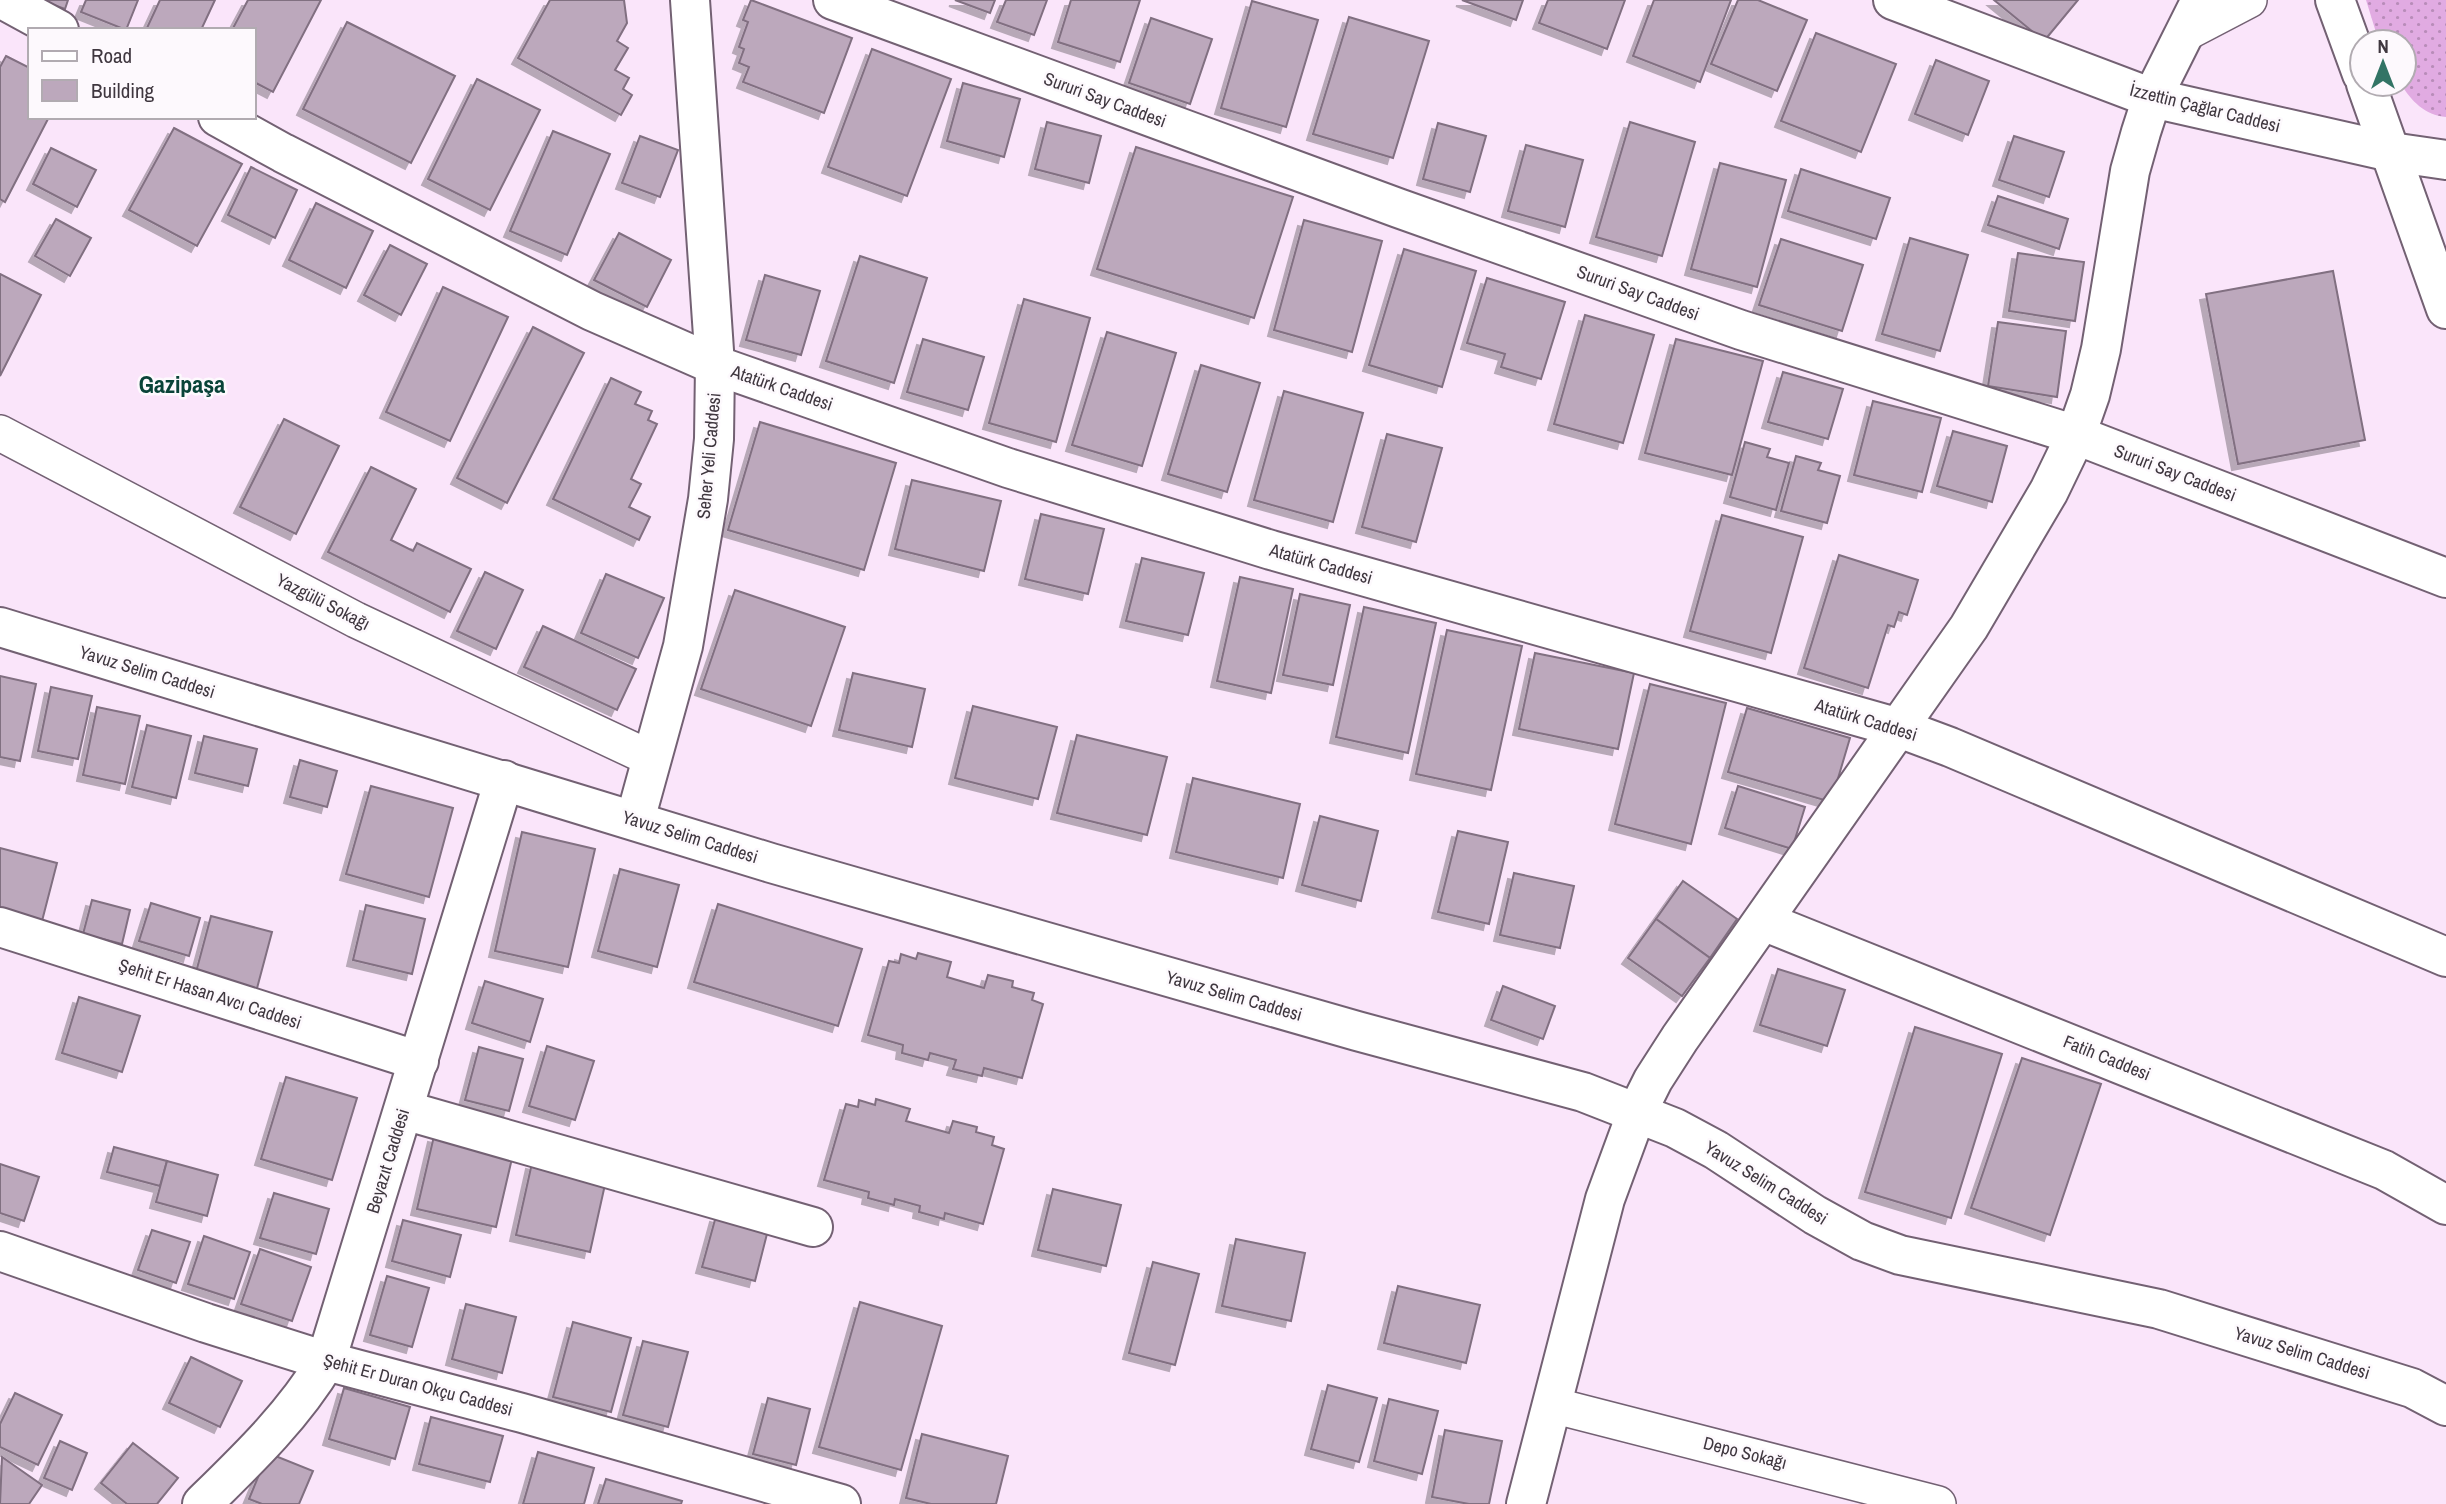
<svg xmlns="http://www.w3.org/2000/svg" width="2446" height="1504" font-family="'Archivo Narrow',sans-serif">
  <defs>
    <pattern id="park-dots" width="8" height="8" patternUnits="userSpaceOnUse" patternTransform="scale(1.75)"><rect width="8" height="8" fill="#e1abe2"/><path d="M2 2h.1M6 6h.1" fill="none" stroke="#b88cb9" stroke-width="1.8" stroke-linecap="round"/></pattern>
    <filter id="shadow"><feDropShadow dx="-6" dy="6" stdDeviation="0" flood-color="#0004"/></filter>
  </defs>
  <rect width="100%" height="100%" fill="#fae5fa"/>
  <path fill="url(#park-dots)" d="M2366 0H2446V117C2425 115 2411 101 2401 84H2404V42H2379Z"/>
  <g fill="#bca8bc" stroke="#816f81" stroke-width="2" filter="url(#shadow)">
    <polygon points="40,0 68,0 65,9"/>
    <polygon points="86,0 138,0 126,30 81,12"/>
    <polygon points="160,0 215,0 201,30 146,30"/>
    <polygon points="248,0 321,0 273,92 254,82 254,30 232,30"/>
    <polygon points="550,0 624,0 627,23 617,41 628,48 615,70 629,78 623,89 632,95 621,115 518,58"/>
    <polygon points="751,0 852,38 824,113 743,82 749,67 739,63 744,49 739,47 748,22 743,20"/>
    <polygon points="955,0 995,0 990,13"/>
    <polygon points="1006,0 1047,0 1034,35 997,22"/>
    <polygon points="1071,0 1140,0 1120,62 1058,42"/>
    <polygon points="1462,0 1523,0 1516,20"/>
    <polygon points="1548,0 1625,0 1607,49 1539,23"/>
    <polygon points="1654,0 1731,0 1700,82 1633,56"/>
    <polygon points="1738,0 1758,0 1807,20 1777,91 1711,64"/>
    <polygon points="1994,0 2078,0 2044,41"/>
    <polygon points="1252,1 1318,20 1286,127 1221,108"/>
    <polygon points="1349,17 1429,41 1393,158 1313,134"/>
    <polygon points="1151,18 1212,39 1190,104 1129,83"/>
    <polygon points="347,22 455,76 411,163 303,109"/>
    <polygon points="1816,33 1896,64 1861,152 1781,121"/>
    <polygon points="872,49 951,79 907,196 828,167"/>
    <polygon points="6,56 30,68 30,117 49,117 5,202 0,199 0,67"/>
    <polygon points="1936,60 1989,81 1968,135 1915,114"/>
    <polygon points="477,79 540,110 490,210 428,179"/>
    <polygon points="963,83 1020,99 1004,157 947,141"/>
    <polygon points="1047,122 1101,136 1089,183 1035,169"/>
    <polygon points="1630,122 1695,142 1662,256 1596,237"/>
    <polygon points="1438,123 1486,136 1470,192 1423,179"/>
    <polygon points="174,128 242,164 197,246 129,210"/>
    <polygon points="553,131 610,154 567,255 510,231"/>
    <polygon points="640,136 678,150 660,197 622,183"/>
    <polygon points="2014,136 2064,152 2049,197 1999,180"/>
    <polygon points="1526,145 1583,160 1565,227 1508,211"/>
    <polygon points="1136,147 1293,197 1254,318 1097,269"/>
    <polygon points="51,148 96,170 77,207 33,184"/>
    <polygon points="1720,163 1786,180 1757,287 1691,269"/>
    <polygon points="251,167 297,190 275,238 228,215"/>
    <polygon points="1801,169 1890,198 1876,239 1788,211"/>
    <polygon points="1998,196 2068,219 2059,249 1988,225"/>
    <polygon points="316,203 373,231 346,288 289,260"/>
    <polygon points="56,219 91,238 70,276 35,256"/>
    <polygon points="1304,220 1382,241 1352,352 1274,330"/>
    <polygon points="619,233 671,260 647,307 594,280"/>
    <polygon points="1910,238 1968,255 1940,351 1882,334"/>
    <polygon points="1781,239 1863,265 1842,331 1759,305"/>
    <polygon points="390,245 427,264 401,315 364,295"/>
    <polygon points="1404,249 1476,271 1442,387 1369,365"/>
    <polygon points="2018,253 2084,262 2075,321 2009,311"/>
    <polygon points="860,256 927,278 894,383 826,361"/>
    <polygon points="2333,271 2365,440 2238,464 2206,294"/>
    <polygon points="0,274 41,295 0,376"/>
    <polygon points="765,275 820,291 801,355 746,340"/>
    <polygon points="1487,278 1565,302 1541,379 1501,367 1505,354 1467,343"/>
    <polygon points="443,287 508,317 450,441 386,412"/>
    <polygon points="1024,299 1090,318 1056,442 989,423"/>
    <polygon points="1585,315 1654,335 1623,443 1554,424"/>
    <polygon points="1998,322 2066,331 2057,397 1988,386"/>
    <polygon points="533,327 584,353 507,503 457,478"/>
    <polygon points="1107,332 1176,353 1142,466 1072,445"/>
    <polygon points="923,339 984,357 968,410 907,392"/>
    <polygon points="1676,339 1763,361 1732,475 1645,453"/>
    <polygon points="1201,365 1260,383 1227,492 1168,474"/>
    <polygon points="1783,372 1843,389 1828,439 1768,422"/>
    <polygon points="611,378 641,392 635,404 652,411 648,420 657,424 631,479 641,484 629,507 650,517 639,540 553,499"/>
    <polygon points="1284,391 1363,413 1333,522 1254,500"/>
    <polygon points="1873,401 1941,418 1922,492 1854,475"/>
    <polygon points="284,419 339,446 296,534 240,507"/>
    <polygon points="760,422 896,463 864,570 728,530"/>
    <polygon points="1953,431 2007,446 1992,502 1937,486"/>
    <polygon points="1387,434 1442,448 1416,542 1362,527"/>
    <polygon points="1745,442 1770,449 1767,457 1789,463 1776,510 1730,497"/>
    <polygon points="1796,456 1821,463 1818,470 1840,476 1827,523 1781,511"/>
    <polygon points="371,467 416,489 391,540 413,551 417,543 471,569 450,612 328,552"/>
    <polygon points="912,480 1001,501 984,571 895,549"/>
    <polygon points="1041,514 1104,529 1088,594 1025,579"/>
    <polygon points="1722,515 1803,537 1771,653 1690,631"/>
    <polygon points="1839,555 1918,580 1907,615 1899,612 1894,627 1888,625 1868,688 1804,668"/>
    <polygon points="1142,558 1204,573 1188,635 1126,621"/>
    <polygon points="485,572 523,590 496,649 457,631"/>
    <polygon points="606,574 664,598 638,658 581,633"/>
    <polygon points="1240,577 1293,589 1271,693 1217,681"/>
    <polygon points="735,590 845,627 811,726 701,689"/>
    <polygon points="1300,594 1350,605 1333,685 1283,675"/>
    <polygon points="1364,607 1436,623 1408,753 1336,737"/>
    <polygon points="543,626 636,669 617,710 524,667"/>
    <polygon points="1447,630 1522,646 1491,790 1416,774"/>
    <polygon points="1535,653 1634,673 1618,749 1519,729"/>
    <polygon points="853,673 925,689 912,747 839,730"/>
    <polygon points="0,676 36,684 20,761 0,757"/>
    <polygon points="1650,684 1726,703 1691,844 1615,824"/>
    <polygon points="51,687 92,696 78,759 38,751"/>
    <polygon points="973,706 1057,727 1038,799 955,778"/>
    <polygon points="97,707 140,716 125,784 83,775"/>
    <polygon points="1747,708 1850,738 1831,802 1728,772"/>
    <polygon points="147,725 191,736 176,798 132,787"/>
    <polygon points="1077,735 1167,757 1147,835 1057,813"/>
    <polygon points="204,736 257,749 248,786 195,773"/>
    <polygon points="300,760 337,771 327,807 290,797"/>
    <polygon points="1193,778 1300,804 1283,878 1176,852"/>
    <polygon points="371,786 453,808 429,897 346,874"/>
    <polygon points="1738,786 1805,807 1792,849 1725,828"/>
    <polygon points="1320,816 1378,831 1361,901 1302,885"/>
    <polygon points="1458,831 1508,842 1489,924 1438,912"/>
    <polygon points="522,832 595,849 568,967 495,951"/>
    <polygon points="0,848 57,863 42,921 0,911"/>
    <polygon points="620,869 679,885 657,967 598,951"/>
    <polygon points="1514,873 1574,886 1560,948 1500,935"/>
    <polygon points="1683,881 1737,919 1710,958 1656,919"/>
    <polygon points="92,900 130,910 122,944 83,934"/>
    <polygon points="151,903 200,918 189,956 139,941"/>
    <polygon points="718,904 862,949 838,1026 694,982"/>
    <polygon points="366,905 425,919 412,974 353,960"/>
    <polygon points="211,916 272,932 256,992 195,976"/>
    <polygon points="1656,919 1710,958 1682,996 1628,958"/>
    <polygon points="918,953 951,962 947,977 984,988 988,975 1013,981 1012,987 1034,993 1032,1000 1043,1004 1022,1078 984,1068 982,1076 953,1069 956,1060 930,1053 928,1060 902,1053 903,1045 868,1035 889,961 899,963 901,954 916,959"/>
    <polygon points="1778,969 1845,990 1827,1046 1760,1025"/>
    <polygon points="485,981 543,999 530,1042 472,1023"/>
    <polygon points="1503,986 1555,1006 1543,1039 1491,1020"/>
    <polygon points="79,997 140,1016 122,1072 62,1053"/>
    <polygon points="1915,1027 2002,1054 1951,1218 1865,1192"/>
    <polygon points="547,1046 594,1061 575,1120 529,1106"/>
    <polygon points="479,1047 523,1059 509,1111 465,1100"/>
    <polygon points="2022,1058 2101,1084 2050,1235 1971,1208"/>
    <polygon points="286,1077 357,1098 332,1180 261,1159"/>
    <polygon points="876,1099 910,1109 906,1121 949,1133 953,1121 977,1127 976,1132 994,1137 992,1145 1004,1149 983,1224 945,1213 944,1219 919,1212 920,1206 895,1199 894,1205 868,1198 869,1192 824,1180 846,1104 858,1107 859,1100 875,1105"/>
    <polygon points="434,1136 513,1154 496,1227 417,1209"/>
    <polygon points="114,1147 167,1161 160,1186 107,1172"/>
    <polygon points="167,1161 218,1175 207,1216 156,1202"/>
    <polygon points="532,1163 606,1180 590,1252 516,1235"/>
    <polygon points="0,1164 39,1177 24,1221 0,1213"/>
    <polygon points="1053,1189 1121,1205 1106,1266 1038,1250"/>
    <polygon points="274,1193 329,1209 316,1254 260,1238"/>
    <polygon points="716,1216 768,1230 755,1281 702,1267"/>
    <polygon points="403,1220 461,1235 450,1277 392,1261"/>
    <polygon points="152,1230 190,1242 176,1283 138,1270"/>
    <polygon points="204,1236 250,1252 234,1299 188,1284"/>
    <polygon points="1236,1239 1305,1253 1291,1321 1222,1306"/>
    <polygon points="260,1249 311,1267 292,1321 241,1304"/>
    <polygon points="1153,1262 1199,1274 1175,1365 1129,1353"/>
    <polygon points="387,1276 429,1288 412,1347 370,1335"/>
    <polygon points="1398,1286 1480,1305 1466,1363 1384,1343"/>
    <polygon points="860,1302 942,1326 901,1470 819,1447"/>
    <polygon points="466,1304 516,1317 502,1373 452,1359"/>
    <polygon points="573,1322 631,1338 611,1412 553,1397"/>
    <polygon points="643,1341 688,1352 668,1427 623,1415"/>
    <polygon points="191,1357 242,1381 220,1427 169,1403"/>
    <polygon points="1328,1385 1377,1398 1359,1462 1311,1449"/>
    <polygon points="344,1388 410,1407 395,1459 329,1439"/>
    <polygon points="15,1393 62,1415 38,1465 0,1447 0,1424"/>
    <polygon points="768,1398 810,1409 796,1465 753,1454"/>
    <polygon points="1389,1399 1438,1411 1422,1474 1374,1461"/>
    <polygon points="431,1417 503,1436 490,1482 419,1464"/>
    <polygon points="1445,1430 1502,1441 1489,1504 1469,1504 1432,1497"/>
    <polygon points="922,1434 1008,1456 996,1504 931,1504 906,1498"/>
    <polygon points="60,1441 87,1453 72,1490 44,1478"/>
    <polygon points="133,1443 178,1478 157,1504 127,1504 101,1483"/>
    <polygon points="538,1452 594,1468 584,1504 523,1504"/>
    <polygon points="268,1453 313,1471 299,1504 262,1504 249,1499"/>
    <polygon points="2,1457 42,1485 29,1504 0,1504"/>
    <polygon points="606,1479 682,1501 681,1504 598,1504"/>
  </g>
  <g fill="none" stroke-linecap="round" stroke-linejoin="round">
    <defs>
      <g id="minor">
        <polyline points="2184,34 2249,0"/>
        <polyline points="0,433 356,620 652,759"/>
        <polyline points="1552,1405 1938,1504"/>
      </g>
      <g id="tertiary">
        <polyline points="4,0 59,30"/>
        <polyline points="833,0 1398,208 1741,330 2076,435 2446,578"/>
        <polyline points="1893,0 2152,98 2391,152 2446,160"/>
        <polyline points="2335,0 2362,74"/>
        <polyline points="2366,84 2446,309"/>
        <polyline points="218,117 283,153 592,311 715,365 1008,468 1271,550 1899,728 1950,747 2446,957"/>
        <polyline points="0,627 771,863 1357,1031 1583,1092 1675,1128 1716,1150 1815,1215 1862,1241 1900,1255 2159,1309 2412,1388 2446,1406"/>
        <polyline points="635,820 683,646 708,499 714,439 715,365 690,0"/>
        <polyline points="1763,921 2384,1170 2446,1205"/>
        <polyline points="0,927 419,1061"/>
        <polyline points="404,1110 813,1227"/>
        <polyline points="0,1251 206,1323 326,1361 522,1413 841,1504"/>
        <path d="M202 1504C247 1460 294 1415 326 1361L504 780"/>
      </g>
      <polyline id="secondary" points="1526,1504 1605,1199 1637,1112 1653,1080 1680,1038 1969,627 2049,491 2076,435 2090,395 2101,349 2130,171 2141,132 2152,98 2201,0"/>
    </defs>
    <use href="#minor" stroke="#736173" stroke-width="38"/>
    <use href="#tertiary" stroke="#736173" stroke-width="42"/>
    <use href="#secondary" stroke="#736173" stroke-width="42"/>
    <use href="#minor" stroke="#fff" stroke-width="35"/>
    <use href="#tertiary" stroke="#fff" stroke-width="38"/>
    <use href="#secondary" stroke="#fff" stroke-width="38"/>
  </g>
  <g text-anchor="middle" stroke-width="5" stroke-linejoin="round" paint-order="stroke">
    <g font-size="18" fill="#3f373f" stroke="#fdf9fd">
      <text transform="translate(1105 100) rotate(20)" y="6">Sururi Say Caddesi</text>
      <text transform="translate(2205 108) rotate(14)" y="6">İzzettin Çağlar Caddesi</text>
      <text transform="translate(1638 293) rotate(20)" y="6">Sururi Say Caddesi</text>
      <text transform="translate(782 388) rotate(19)" y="6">Atatürk Caddesi</text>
      <text transform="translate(709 456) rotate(-85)" y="6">Seher Yeli Caddesi</text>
      <text transform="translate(2175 473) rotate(21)" y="6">Sururi Say Caddesi</text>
      <text transform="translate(1321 564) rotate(16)" y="6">Atatürk Caddesi</text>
      <text transform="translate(323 602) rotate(27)" y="6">Yazgülü Sokağı</text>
      <text transform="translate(147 672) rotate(17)" y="6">Yavuz Selim Caddesi</text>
      <text transform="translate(1866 720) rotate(17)" y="6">Atatürk Caddesi</text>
      <text transform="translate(690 837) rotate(17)" y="6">Yavuz Selim Caddesi</text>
      <text transform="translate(210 994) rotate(18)" y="6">Şehit Er Hasan Avcı Caddesi</text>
      <text transform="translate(1234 996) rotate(16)" y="6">Yavuz Selim Caddesi</text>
      <text transform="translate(2107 1058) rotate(22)" y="6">Fatih Caddesi</text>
      <text transform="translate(388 1161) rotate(-73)" y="6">Beyazıt Caddesi</text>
      <text transform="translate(1766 1183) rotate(32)" y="6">Yavuz Selim Caddesi</text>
      <text transform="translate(2302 1353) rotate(17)" y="6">Yavuz Selim Caddesi</text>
      <text transform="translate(418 1385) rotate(15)" y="6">Şehit Er Duran Okçu Caddesi</text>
      <text transform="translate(1745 1453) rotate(14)" y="6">Depo Sokağı</text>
    </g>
    <g font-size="24" font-weight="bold" fill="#094338" stroke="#fdf9fd">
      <text x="182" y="393">Gazipaşa</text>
    </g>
  </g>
  <rect x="28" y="28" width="228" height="91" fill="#fdf9fd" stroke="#b1abb1" stroke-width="2"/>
  <rect x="42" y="51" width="35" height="10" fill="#ffffff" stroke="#b1abb1" stroke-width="2"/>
  <text x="91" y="63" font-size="21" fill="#3f373f">Road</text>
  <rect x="42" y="80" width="35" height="21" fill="#bca8bc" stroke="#b1abb1" stroke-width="2"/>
  <text x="91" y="98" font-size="21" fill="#3f373f">Building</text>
  <g transform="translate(2383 63)"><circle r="33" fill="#fdf9fd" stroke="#b1abb1" stroke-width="2"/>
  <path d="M0-5L12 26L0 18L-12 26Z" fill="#327465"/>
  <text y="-10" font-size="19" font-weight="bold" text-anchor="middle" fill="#3f373f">N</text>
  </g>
</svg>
